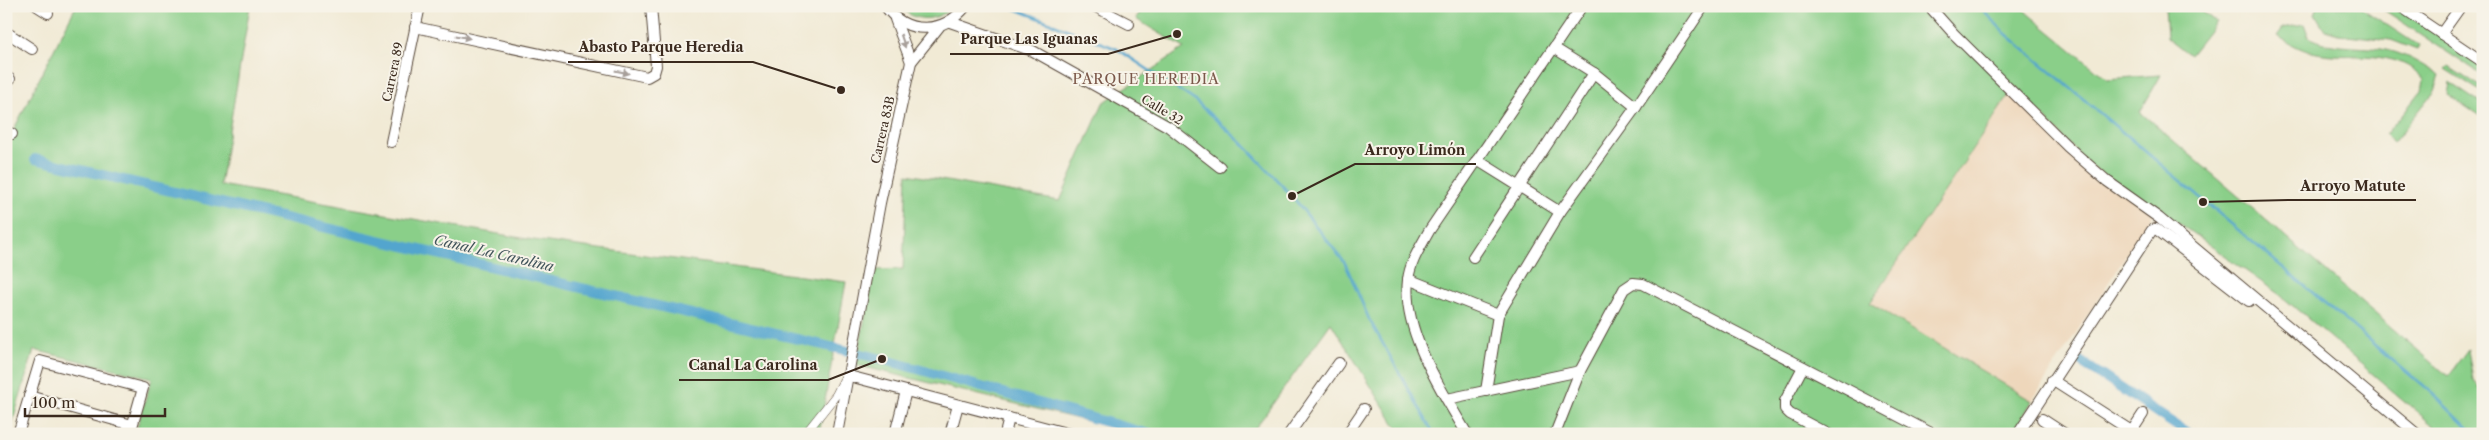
<svg xmlns="http://www.w3.org/2000/svg" width="2489" height="440" font-family="'Libre Caslon Text',serif">
  <rect width="100%" height="100%" fill="#f7f3e8"/>
  <filter id="ink" filterUnits="userSpaceOnUse"><feTurbulence type="fractalNoise" baseFrequency=".02" numOctaves="2"/><feDisplacementMap in="SourceGraphic" scale="10" xChannelSelector="R" yChannelSelector="G"/><feConvolveMatrix kernelMatrix="1 2 1 2 8 2 1 2 1" color-interpolation-filters="sRGB"/></filter>
  <filter id="wash" filterUnits="userSpaceOnUse"><feTurbulence type="fractalNoise" baseFrequency=".0096" numOctaves="4" result="noise"/><feDisplacementMap in="SourceGraphic" scale="20" xChannelSelector="R" yChannelSelector="G"/><feGaussianBlur stdDeviation="1.12" result="paint"/><feColorMatrix in="noise" values="0 0 0 0 0 0 0 0 0 0 0 0 0 0 0 0 0 1.4 0 .05"/><feComposite in="paint" operator="in"/></filter>
  <g filter="url(#wash)">
    <rect width="100%" height="100%" fill="#f1ead5"/>
    <polygon fill="#eed7bb" points="2015,86 2089,165 2157,208 2032,401 1870,304"/>
    <g fill="#8acf89" stroke="#627c54">
      <polygon points="76,6 250,6 220,185 533,240 846,282 819,434 135,434 152,378 34,350 9,434 6,434 6,145"/>
      <path d="M899 6H954C938 22 914 23 899 6Z"/>
      <polygon points="1143,6 2022,6 2027,13 2107,79 2161,75 2140,112 2448,376 2468,349 2473,380 2483,392 2483,434 2443,434 2280,295 2157,208 2089,165 2015,86 1870,303 2032,401 2013,434 1401,434 1331,323 1251,434 1140,434 856,365 874,270 903,269 907,174 1060,201 1103,103 1184,48 1136,19"/>
      <polygon points="2165,6 2195,6 2216,22 2190,55 2167,37"/>
      <polygon points="2318,6 2358,6 2419,46 2417,50 2391,40 2338,34 2325,30 2315,14"/>
      <polygon points="2378,6 2394,6 2483,65 2483,76"/>
      <path d="M2304 24 2309 37C2332 49 2356 46 2381 49 2403 52 2421 64 2440 76L2435 91 2393 143 2385 135 2422 90 2424 80C2398 46 2348 61 2311 52 2299 49 2288 42 2277 36L2283 28Z"/>
      <polygon points="2449,66 2483,88 2483,93 2446,69"/>
      <polygon points="2450,83 2483,105 2483,118 2448,95"/>
    </g>
    <g fill="none" stroke-linecap="round" stroke-linejoin="round">
      <g stroke="#53a5ce" stroke-width="2.5">
        <polyline points="1008,6 1117,49 1194,100 1243,144 1292,196 1345,263 1369,319 1434,434"/>
        <polyline points="1979,6 2005,33 2435,396 2474,434"/>
      </g>
      <g stroke="#53a5ce" stroke-width="10">
        <polyline points="35,159 882,359 1149,434"/>
        <polyline points="2077,359 2189,434"/>
      </g>
    </g>
  </g>
  <g filter="url(#ink)">
    <g fill="none" stroke-linecap="round" stroke-linejoin="round">
      <defs>
        <polyline id="pedestrian" points="805,434 836,395 845,377"/>
        <g id="minor">
          <polyline points="37,6 48,13"/>
          <path d="M885 6C906 36 944 34 966 6"/>
          <polyline points="1094,6 1129,24"/>
          <polyline points="1929,6 1954,34 2068,147 2107,181 2159,218 2417,434"/>
          <polyline points="2400,6 2483,62"/>
          <polyline points="895,19 911,62"/>
          <polyline points="950,22 1033,51 1169,127 1220,167"/>
          <polyline points="415,27 647,77 654,73 656,66 651,6"/>
          <polyline points="6,32 32,49"/>
          <polyline points="2441,34 2461,6"/>
          <polyline points="6,77 10,79"/>
          <polyline points="1636,107 1704,6"/>
          <polyline points="6,131 12,134"/>
          <polyline points="391,142 420,6"/>
          <polyline points="1477,160 1560,212"/>
          <polyline points="1473,257 1594,73"/>
          <polyline points="1408,279 1498,315"/>
          <polyline points="1803,367 1785,401 1785,409 1790,414 1828,434"/>
          <polyline points="849,376 1070,434"/>
          <polyline points="2052,380 2136,434"/>
          <polyline points="1486,391 1498,315 1560,212 1636,107 1594,73 1554,48"/>
          <polyline points="29,396 132,425"/>
          <polyline points="1447,399 1580,371"/>
          <polyline points="2042,419 2065,434"/>
          <polyline points="18,434 40,361 143,388 130,434"/>
          <polyline points="837,434 880,203 911,62 939,27"/>
          <polyline points="895,434 906,391"/>
          <polyline points="950,434 958,405"/>
          <polyline points="1005,434 1009,418"/>
          <polyline points="1289,434 1339,363"/>
          <polyline points="1347,434 1364,409"/>
          <path d="M1467 434C1442 391 1402 331 1408 280 1410 262 1421 246 1429 231L1582 6"/>
          <polyline points="1555,434 1580,371 1624,289 1633,283 1643,284 1933,434"/>
          <polyline points="2018,434 2152,230 2156,229 2249,301"/>
          <polyline points="2130,434 2143,414"/>
        </g>
      </defs>
      <use href="#pedestrian" stroke="#564739" stroke-width="9"/>
      <use href="#minor" stroke="#564739" stroke-width="12"/>
      <use href="#pedestrian" stroke="#fff" stroke-width="8"/>
      <use href="#minor" stroke="#fff" stroke-width="10"/>
    </g>
    <defs><path id="oneway-solid" d="M-6-.8H1V-3.2L6.5 0L1 3.2V.8H-6Z" transform="scale(1.25)"/></defs>
    <g fill="#a79f9a">
      <use href="#oneway-solid" transform="translate(463 37) rotate(12)"/>
      <use href="#oneway-solid" transform="translate(903 41) rotate(71)"/>
      <use href="#oneway-solid" transform="translate(622 72) rotate(12)"/>
    </g>
  </g>
  <g text-anchor="middle" stroke-width="4" stroke-linejoin="round" paint-order="stroke">
    <g font-size="12" fill="#3b2a1e" stroke="#f7f3e8">
      <text transform="translate(393 72) rotate(-78)" y="4">Carrera 89</text>
      <text transform="translate(1162 110) rotate(31)" y="4">Calle 32</text>
      <text transform="translate(883 130) rotate(-77)" y="4">Carrera 83B</text>
    </g>
    <g font-size="14" letter-spacing="1" fill="#7b584a" stroke="#f7f3e8">
      <text x="1146" y="84">PARQUE HEREDIA</text>
    </g>
    <g font-size="14" font-style="italic" fill="#43555c" stroke="#f7f3e8">
      <text transform="translate(494 253) rotate(13)" y="5">Canal La Carolina</text>
    </g>
  </g>
  <path fill="none" stroke="#3b2a1e" stroke-width="2" d="M1177 34L1108 54H950M841 90L753 62H568M1292 196L1355 164H1476M2203 202L2290 200H2416M882 359L828 380H679"/>
  <g fill="#3b2a1e" stroke="#f7f3e8" stroke-width="2">
    <circle cx="1177" cy="34" r="5"/>
    <circle cx="841" cy="90" r="5"/>
    <circle cx="1292" cy="196" r="5"/>
    <circle cx="2203" cy="202" r="5"/>
    <circle cx="882" cy="359" r="5"/>
  </g>
  <g font-size="14" text-anchor="middle" font-weight="bold" fill="#3b2a1e" stroke="#f7f3e8" stroke-width="4" stroke-linejoin="round" paint-order="stroke">
    <text x="1029" y="44">Parque Las Iguanas</text>
    <text x="661" y="52">Abasto Parque Heredia</text>
    <text x="1415" y="155">Arroyo Limón</text>
    <text x="2353" y="191">Arroyo Matute</text>
    <text x="753" y="370">Canal La Carolina</text>
  </g>
  <rect width="2489" height="440" fill="none" stroke="#f7f3e8" stroke-width="25"/>
  <path d="M25 408v8h140v-8" fill="none" stroke="#3b2a1e" stroke-width="2.5"/>
  <text x="32" y="408" font-size="15" fill="#3b2a1e" stroke="#f7f3e8" stroke-width="4" paint-order="stroke">100 m</text>
</svg>
